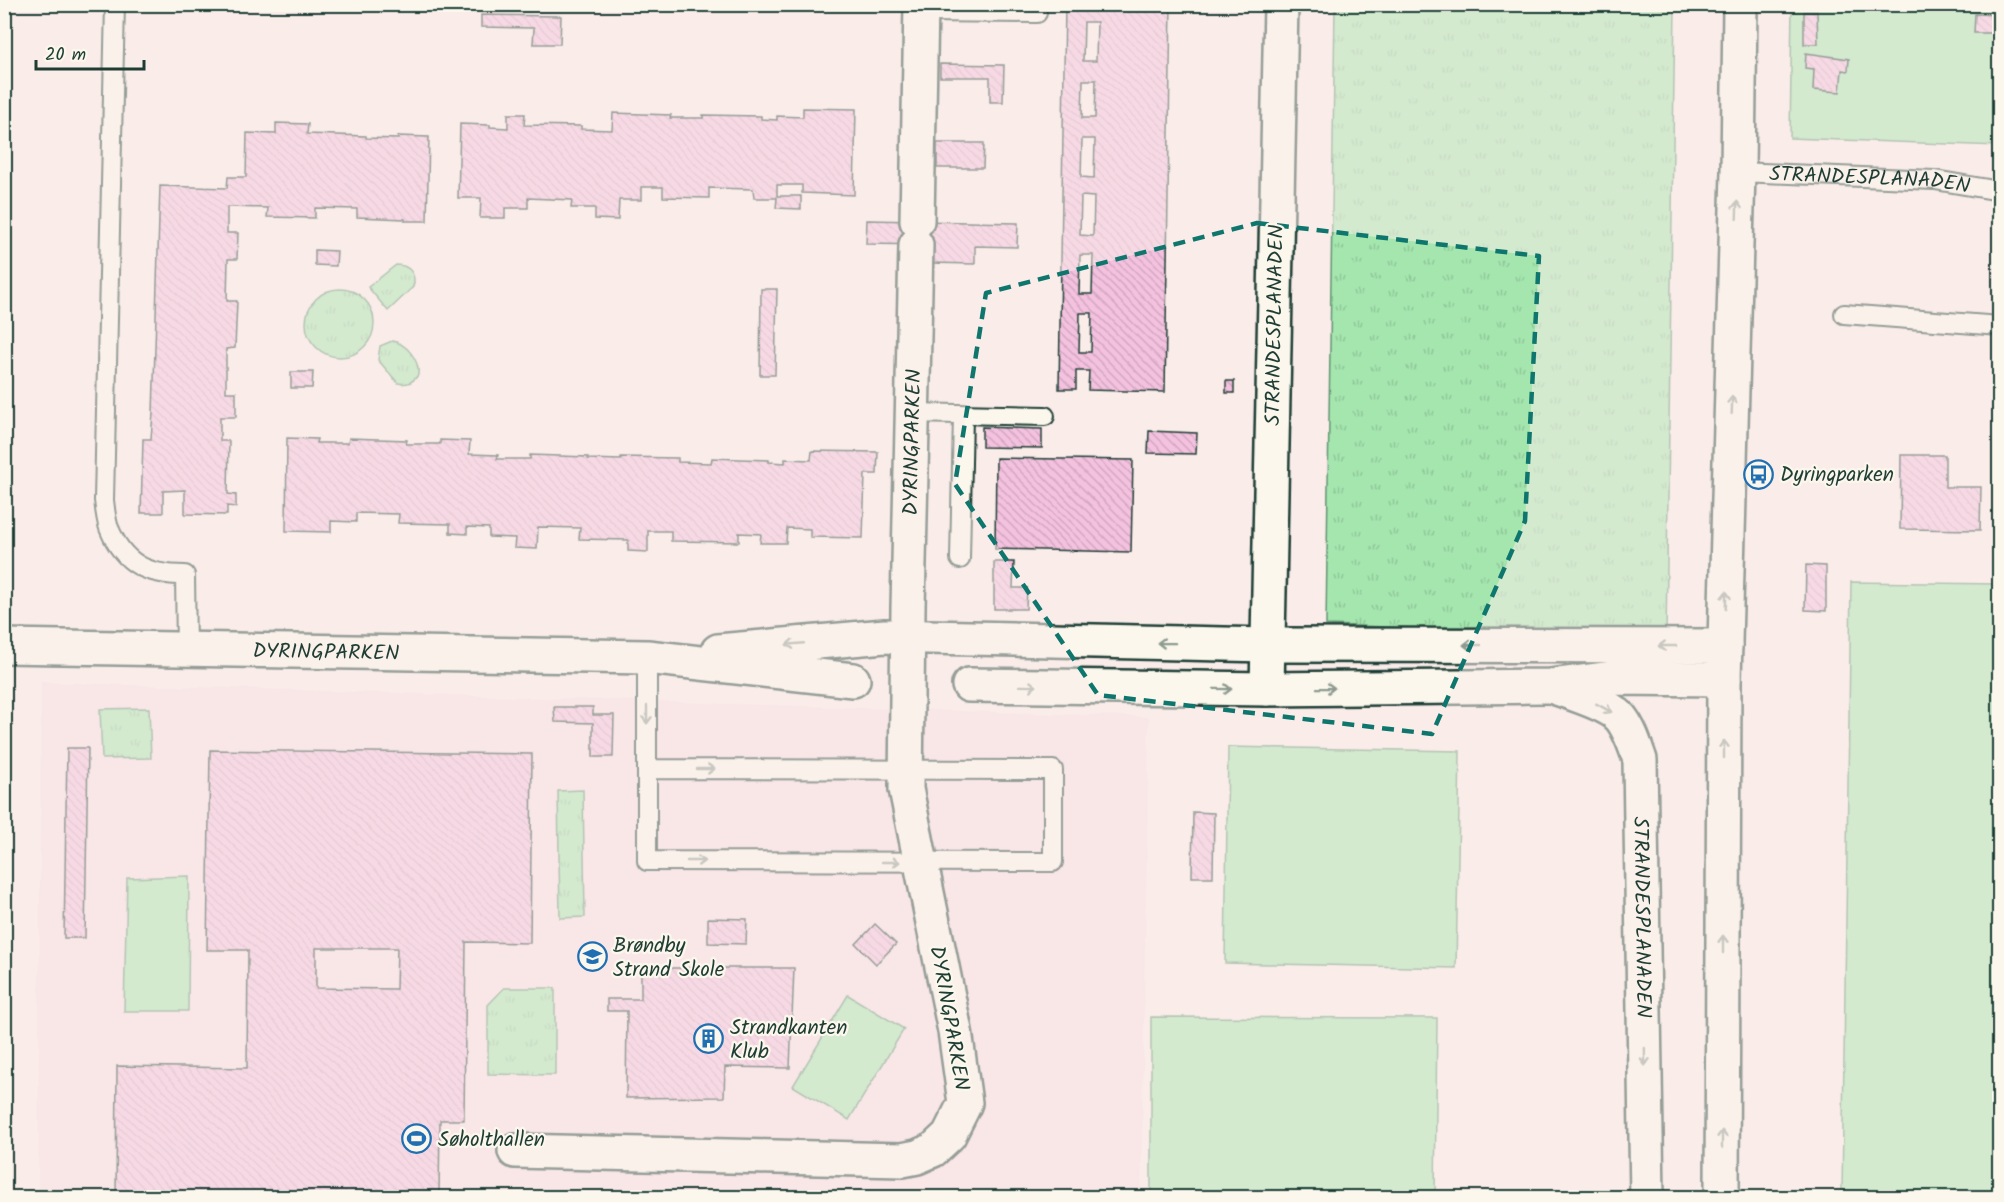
<svg xmlns="http://www.w3.org/2000/svg" width="2004" height="1202" font-family="Kalam,sans-serif">
  <defs>
    <pattern id="grass-tufts" width="24" height="20" patternUnits="userSpaceOnUse" patternTransform="scale(1.5)"><rect width="24" height="20" fill="#a5e6af"/><path d="M3 7l-1-3M5 7V3M7 7l1-3M15 17l-1-3M17 17v-4M19 17l1-3" fill="none" stroke="#8ec697"/></pattern>
    <pattern id="building-back-hatch" width="6" height="6" patternUnits="userSpaceOnUse" patternTransform="scale(1.5)"><rect width="6" height="6" fill="#f4c1df"/><path d="M-1 5l2 2M0 0l6 6M5-1l2 2" fill="none" stroke="#d1a7c0"/></pattern>
  </defs>
  <rect width="100%" height="100%" fill="#faece9"/>
  <filter id="ink" filterUnits="userSpaceOnUse"><feTurbulence type="fractalNoise" baseFrequency=".0167" numOctaves="2"/><feDisplacementMap in="SourceGraphic" scale="12" xChannelSelector="R" yChannelSelector="G"/><feConvolveMatrix kernelMatrix="1 2 1 2 8 2 1 2 1" color-interpolation-filters="sRGB"/></filter>
  <g filter="url(#ink)">
    <polygon fill="#f8dfe6" points="41,682 1149,717 1141,1197 38,1198"/>
    <g fill="url(#grass-tufts)" stroke="#629272" stroke-width="1.5">
      <polygon points="1335,5 1675,5 1666,636 1326,625"/>
      <path d="M396 265C409 265 417 274 413 287L388 311 368 287Z"/>
      <circle cx="340" cy="323" r="34"/>
      <path d="M392 341C406 343 420 360 418 375 413 382 408 385 398 383L378 360 380 346Z"/>
      <polygon points="149,708 151,758 102,759 100,709"/>
      <polygon points="583,790 585,917 560,918 558,791"/>
      <polygon points="504,988 555,988 555,1075 488,1074 488,1005"/>
    </g>
    <g fill="#a5e6af" stroke="#629272" stroke-width="1.5">
      <polygon points="1792,5 1999,5 1999,146 1790,138"/>
      <polygon points="1851,582 1999,584 1999,1197 1842,1193"/>
      <polygon points="1228,747 1460,751 1456,968 1225,963"/>
      <polygon points="189,876 188,1011 124,1011 127,878"/>
      <polygon points="848,995 904,1029 849,1120 793,1086"/>
      <polygon points="1151,1017 1437,1018 1435,1197 1151,1197"/>
    </g>
    <g fill="url(#building-back-hatch)" stroke="#1f3d34" stroke-width="1.5" fill-rule="evenodd">
      <path d="M1065 4H1171L1165 392 1088 390 1089 371H1076V389H1059ZM1084 22H1097L1096 61H1083ZM1083 80H1096L1095 118H1082ZM1082 139H1095L1094 178 1081 177ZM1081 196 1094 197 1093 236 1080 235ZM1080 255H1093L1092 294H1079ZM1080 313H1092L1091 352H1079Z"/>
      <polygon points="1804,12 1817,12 1818,44 1804,44"/>
      <polygon points="1975,14 2000,15 2000,26 1994,26 1993,33 1974,33"/>
      <polygon points="481,15 561,16 560,44 533,44 534,28 481,27"/>
      <polygon points="1806,53 1849,59 1848,71 1842,70 1840,92 1813,90 1814,69 1805,68"/>
      <polygon points="940,64 1004,65 1003,102 990,102 990,77 940,77"/>
      <polygon points="803,108 856,109 854,195 802,193 802,185 777,185 777,196 801,196 801,209 776,208 777,198 754,198 753,189 709,188 709,198 663,197 663,187 641,187 641,200 619,200 618,220 595,219 595,208 571,208 572,200 528,198 528,208 505,208 505,218 480,218 481,198 458,198 460,124 490,125 490,127 508,128 508,114 525,114 524,125 581,126 581,129 612,130 613,113 671,115 670,118 703,118 703,115 761,116 761,119 777,120 777,116 803,117"/>
      <polygon points="276,123 308,124 307,134 366,136 366,138 398,139 398,136 429,137 427,221 405,221 405,219 357,217 357,209 315,208 315,218 267,217 268,208 227,207 227,233 238,233 237,259 228,259 227,301 237,301 235,348 226,349 226,392 236,392 236,417 220,417 220,441 229,441 228,494 236,495 236,507 227,506 227,515 185,514 185,490 163,491 163,513 141,513 143,439 151,439 153,413 160,186 227,188 228,177 246,177 247,133 276,134"/>
      <polygon points="937,143 984,143 983,168 937,168"/>
      <polygon points="867,220 1018,223 1017,247 975,246 975,264 930,263 930,245 866,244"/>
      <polygon points="4,225 7,225 10,241 4,243"/>
      <polygon points="315,250 337,251 336,266 315,265"/>
      <polygon points="761,289 777,289 775,375 760,375"/>
      <polygon points="291,372 313,372 312,388 291,388"/>
      <rect x="1226" y="381" width="8" height="12"/>
      <polygon points="982,427 1042,429 1042,448 982,447"/>
      <polygon points="1149,431 1197,433 1196,454 1148,453"/>
      <polygon points="287,438 317,439 316,443 348,443 349,438 407,440 406,444 440,444 440,440 470,441 469,454 498,455 497,459 530,459 530,455 588,457 588,459 621,460 621,457 678,458 678,462 711,463 712,458 769,460 769,462 785,463 785,459 811,460 812,451 878,452 877,474 865,474 863,538 810,537 810,529 787,528 786,543 760,543 761,534 739,533 739,542 671,541 671,531 648,531 648,552 628,551 628,540 579,539 580,528 538,527 537,549 514,548 515,538 489,537 489,528 467,527 467,534 450,533 450,524 398,523 399,514 356,513 356,522 331,521 331,532 286,531"/>
      <polygon points="1901,455 1945,455 1945,487 1981,487 1980,530 1900,529"/>
      <polygon points="996,458 1133,460 1131,552 995,549"/>
      <polygon points="994,562 1014,562 1013,588 1027,588 1026,609 994,609"/>
      <polygon points="1806,565 1826,566 1826,611 1805,610"/>
      <polygon points="554,707 593,707 593,715 614,715 613,757 593,757 593,723 555,722"/>
      <polygon points="67,748 88,748 85,938 64,938"/>
      <path d="M210 750 532 754 530 943 466 942 464 1120H440L439 1196 529 1198H116L117 1066 247 1068 248 950H207ZM316 948H397L396 989 316 988Z"/>
      <polygon points="1193,812 1214,813 1213,877 1192,877"/>
      <polygon points="708,918 747,919 746,944 708,943"/>
      <polygon points="875,924 896,944 876,964 856,944"/>
      <polygon points="641,968 794,968 790,1068 725,1067 724,1097 626,1098 627,1011 607,1011 607,999 641,999"/>
    </g>
    <g fill="none" stroke-linecap="round" stroke-linejoin="round">
      <defs>
        <g id="service">
          <path d="M115 4 104 500C105 509 106 520 109 528 124 565 148 575 185 575L186 649"/>
          <polyline points="921,12 1037,13"/>
          <path id="s1" d="M1738 172 1935 180 2000 191"/>
          <polyline points="1844,314 2000,326"/>
          <polyline points="912,413 1045,416"/>
          <polyline points="960,559 963,415"/>
          <polyline points="647,769 1053,770 1053,862 647,861 647,657"/>
        </g>
        <g id="minor">
          <polyline points="917,221 921,4"/>
          <path id="s2" d="M4 646 647 657 853 680"/>
          <polyline points="718,651 885,636 1267,645"/>
          <polyline points="969,685 1267,689"/>
          <path id="s3" d="M515 1151 902 1160 917 1157 933 1150 949 1135 965 1103 955 1031 906 789 908 608 916 245"/>
        </g>
        <g id="tertiary">
          <polyline points="1281,4 1267,689 1550,686 1612,678 1724,679"/>
          <polyline points="1267,645 1725,646"/>
          <path id="s4" d="M1554 687C1571 693 1608 704 1620 717 1630 729 1635 746 1640 760L1647 1198"/>
          <polyline points="1722,1198 1724,679 1738,172 1740,4"/>
        </g>
      </defs>
      <use href="#service" stroke="#1f3d34" stroke-width="22"/>
      <use href="#minor" stroke="#1f3d34" stroke-width="38"/>
      <use href="#tertiary" stroke="#1f3d34" stroke-width="38"/>
      <use href="#service" stroke="#fbf7ec" stroke-width="18"/>
      <use href="#minor" stroke="#fbf7ec" stroke-width="33"/>
      <use href="#tertiary" stroke="#fbf7ec" stroke-width="33"/>
    </g>
    <defs><path id="oneway-shaft" d="M-6 0H5M1.5-3L5.5 0L1.5 3" fill="none" stroke-width="1.6" stroke-linecap="round" stroke-linejoin="round" transform="scale(1.5)"/></defs>
    <g stroke="#8d9a90">
      <use href="#oneway-shaft" transform="translate(1737 210) rotate(-88)"/>
      <use href="#oneway-shaft" transform="translate(1732 405) rotate(-88)"/>
      <use href="#oneway-shaft" transform="translate(1726 600) rotate(-88)"/>
      <use href="#oneway-shaft" transform="translate(1166 643) rotate(-179)"/>
      <use href="#oneway-shaft" transform="translate(795 644) rotate(175)"/>
      <use href="#oneway-shaft" transform="translate(1472 645) rotate(-180)"/>
      <use href="#oneway-shaft" transform="translate(1667 646) rotate(-180)"/>
      <use href="#oneway-shaft" transform="translate(1028 686) rotate(1)"/>
      <use href="#oneway-shaft" transform="translate(1326 688) rotate(-1)"/>
      <use href="#oneway-shaft" transform="translate(1223 689) rotate(1)"/>
      <use href="#oneway-shaft" transform="translate(1604 708) rotate(29)"/>
      <use href="#oneway-shaft" transform="translate(647 715) rotate(90)"/>
      <use href="#oneway-shaft" transform="translate(1724 749) rotate(-90)"/>
      <use href="#oneway-shaft" transform="translate(706 769)"/>
      <use href="#oneway-shaft" transform="translate(696 861)"/>
      <use href="#oneway-shaft" transform="translate(891 862)"/>
      <use href="#oneway-shaft" transform="translate(1723 944) rotate(-90)"/>
      <use href="#oneway-shaft" transform="translate(1645 1057) rotate(89)"/>
      <use href="#oneway-shaft" transform="translate(1722 1139) rotate(-90)"/>
    </g>
  </g>
  <path d="M0 0H2004V1202H0ZM1257 223 1539 256 1525 521 1432 734 1098 695 955 484 986 293Z" fill="#faece9" fill-opacity=".55" fill-rule="evenodd"/>
  <path fill="none" stroke="#0f766e" stroke-width="4.5" stroke-dasharray="12 8" stroke-linejoin="round" d="M1257 223 1539 256 1525 521 1432 734 1098 695 955 484 986 293Z"/>
  <defs>
    <symbol id="bus-ring" viewBox="-11 -11 22 22"><circle r="9.5" fill="#fbf7ec" stroke="#1f6fb2" stroke-width="1.5"/><path d="M-5-6H5V4H4V6H2V4H-2V6H-4V4H-5ZM-3.5-4V0h7V-4ZM-3.5 1.2v1.5H-2V1.2ZM2 1.2v1.5H3.5V1.2Z" fill="#1f6fb2"/></symbol>
    <symbol id="school-ring" viewBox="-11 -11 22 22"><circle r="9.5" fill="#fbf7ec" stroke="#1f6fb2" stroke-width="1.5"/><path d="M0-5L7-2L0 1L-7-2ZM-4 1L0 2.5L4 1V4Q0 6-4 4Z" fill="#1f6fb2"/></symbol>
    <symbol id="building-ring" viewBox="-11 -11 22 22"><circle r="9.5" fill="#fbf7ec" stroke="#1f6fb2" stroke-width="1.5"/><path d="M-4-6H4V6H1V3H-1V6H-4ZM-2.5-4.3h1.7v1.8h-1.7ZM.8-4.3h1.7v1.8H.8ZM-2.5-1h1.7V.8h-1.7ZM.8-1h1.7V.8H.8Z" fill="#1f6fb2"/></symbol>
    <symbol id="stadium-ring" viewBox="-11 -11 22 22"><circle r="9.5" fill="#fbf7ec" stroke="#1f6fb2" stroke-width="1.5"/><path d="M0-5a6.5 5 0 1 0 0 10a6.5 5 0 1 0 0-10ZM-3.5-1.8h7v3.6h-7Z" fill="#1f6fb2"/></symbol>
  </defs>
  <g fill-rule="evenodd">
    <use href="#bus-ring" x="1742" y="458" width="33" height="33"/>
    <use href="#school-ring" x="576" y="940" width="33" height="33"/>
    <use href="#building-ring" x="692" y="1022" width="33" height="33"/>
    <use href="#stadium-ring" x="400" y="1122" width="33" height="33"/>
  </g>
  <g text-anchor="middle" stroke-width="4.5" stroke-linejoin="round" paint-order="stroke">
    <g font-size="21" fill="#1f3d34" stroke="#fbf7ec">
      <text dy="7" stroke="none"><textPath href="#s1" startOffset="132">STRANDESPLANADEN</textPath></text>
      <text transform="translate(1274 325) rotate(-89)" y="7">STRANDESPLANADEN</text>
      <text dy="7" stroke="none"><textPath href="#s3" startOffset="1144">DYRINGPARKEN</textPath></text>
      <text dy="7" stroke="none"><textPath href="#s2" startOffset="322">DYRINGPARKEN</textPath></text>
      <text dy="7" stroke="none"><textPath href="#s4" startOffset="278">STRANDESPLANADEN</textPath></text>
      <text transform="translate(950 1018) rotate(80)" y="7">DYRINGPARKEN</text>
    </g>
    <g font-size="21" fill="#1f3d34" stroke="#fbf7ec" text-anchor="start">
      <text x="1780" y="481">Dyringparken</text>
      <text x="613" y="952">Brøndby<tspan x="613" dy="24">Strand Skole</tspan></text>
      <text x="730" y="1034">Strandkanten<tspan x="730" dy="24">Klub</tspan></text>
      <text x="438" y="1146">Søholthallen</text>
    </g>
  </g>
  <rect width="2004" height="1202" fill="none" stroke="#fbf7ec" stroke-width="24"/>
  <rect x="12" y="12" width="1980" height="1178" fill="none" stroke="#1f3d34" stroke-width="2" filter="url(#ink)"/>
  <path d="M36 60v9h108v-9" fill="none" stroke="#1f3d34" stroke-width="3"/>
  <text x="45" y="60" font-size="18" fill="#1f3d34" stroke="#fbf7ec" stroke-width="4.5" paint-order="stroke">20 m</text>
</svg>
